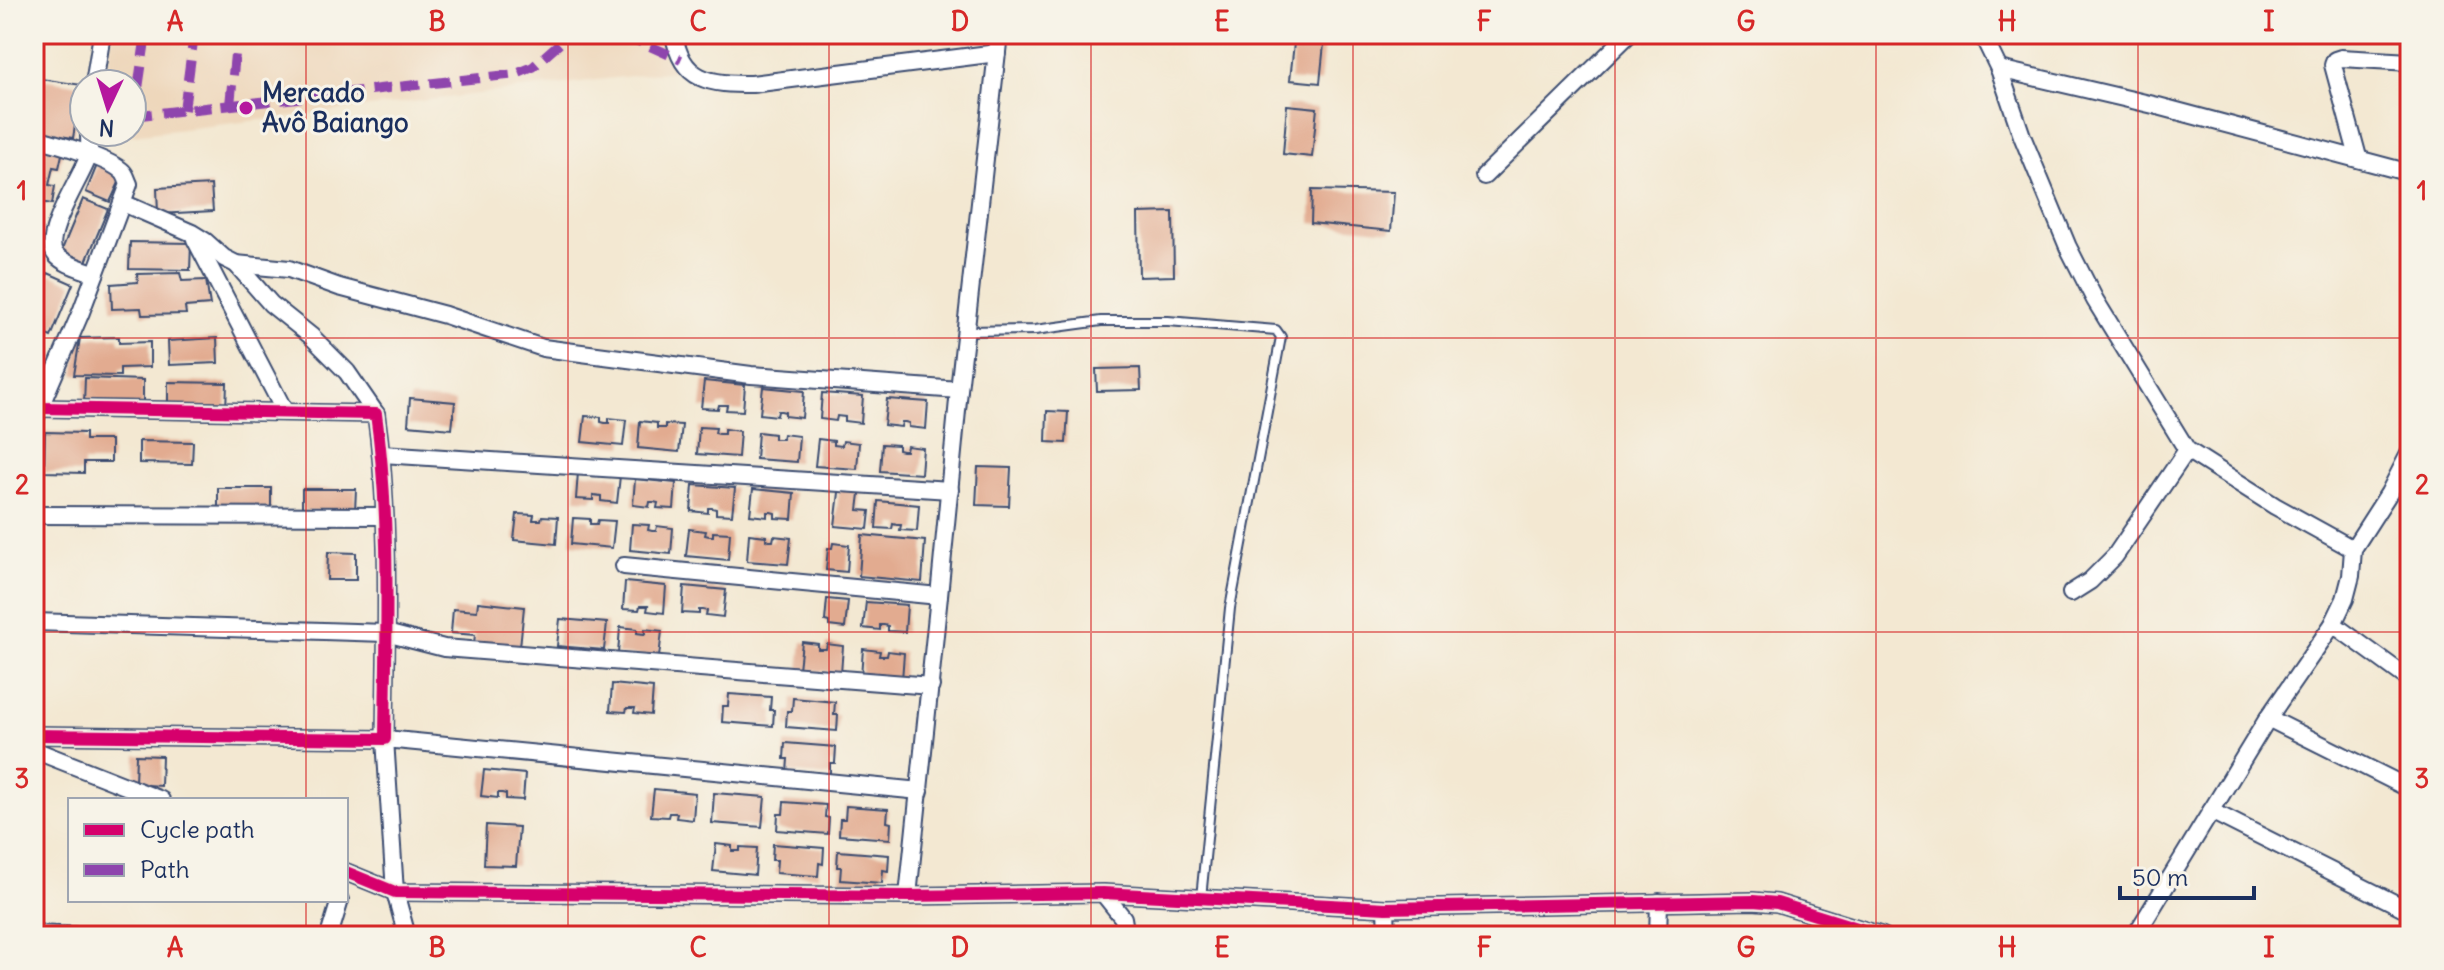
<svg xmlns="http://www.w3.org/2000/svg" width="2444" height="970" font-family="Delius,sans-serif">
  <rect width="100%" height="100%" fill="#f7f3e8"/>
  <filter id="ink" filterUnits="userSpaceOnUse"><feTurbulence type="fractalNoise" baseFrequency=".0125" numOctaves="2"/><feDisplacementMap in="SourceGraphic" scale="16" xChannelSelector="R" yChannelSelector="G"/><feConvolveMatrix kernelMatrix="1 2 1 2 8 2 1 2 1" color-interpolation-filters="sRGB"/></filter>
  <filter id="wash" filterUnits="userSpaceOnUse"><feTurbulence type="fractalNoise" baseFrequency=".006" numOctaves="4" result="noise"/><feDisplacementMap in="SourceGraphic" scale="32" xChannelSelector="R" yChannelSelector="G"/><feGaussianBlur stdDeviation="1.8" result="paint"/><feColorMatrix in="noise" values="0 0 0 0 0 0 0 0 0 0 0 0 0 0 0 0 0 1.4 0 .05"/><feComposite in="paint" operator="in"/></filter>
  <g filter="url(#wash)">
    <rect width="100%" height="100%" fill="#f3e8d2"/>
    <polygon fill="#eed7bb" points="112,34 671,34 674,71 99,139 100,132 132,132 132,84 106,84"/>
    <g id="blocks">
      <g fill="#e2ab90">
        <polygon points="1295,34 1325,34 1320,83 1290,80"/>
        <polygon points="34,63 41,64 35,88 34,88"/>
        <polygon points="41,79 82,85 73,138 34,132"/>
        <polygon points="1287,105 1317,108 1312,157 1283,154"/>
        <polygon points="34,144 63,150 59,168 53,167 49,185 55,186 52,204 34,201"/>
        <polygon points="97,165 122,176 110,202 86,192"/>
        <polygon points="211,185 213,211 158,214 157,188"/>
        <polygon points="1312,190 1394,192 1391,231 1311,223"/>
        <polygon points="83,199 108,209 86,262 61,252"/>
        <polygon points="1173,212 1174,276 1139,277 1138,213"/>
        <polygon points="130,242 191,243 190,270 129,269"/>
        <polygon points="48,273 73,284 51,337 34,330 34,307"/>
        <polygon points="180,273 182,281 206,280 210,305 185,307 186,314 142,315 141,308 112,309 111,284 138,282 137,274"/>
        <polygon points="119,337 119,343 150,342 150,367 120,368 120,376 74,375 80,338"/>
        <polygon points="217,338 218,363 169,365 168,341"/>
        <polygon points="34,351 42,354 34,373"/>
        <polygon points="1140,368 1141,390 1097,391 1096,369"/>
        <polygon points="85,378 143,380 143,407 84,405"/>
        <polygon points="704,381 745,385 743,411 726,410 727,405 719,405 718,409 701,408"/>
        <polygon points="168,382 227,383 226,410 168,409"/>
        <polygon points="763,387 804,391 802,418 785,416 785,412 781,411 778,411 777,416 760,414"/>
        <polygon points="822,393 863,396 861,423 845,421 845,417 837,416 836,421 820,419"/>
        <polygon points="410,398 455,402 452,429 408,425"/>
        <polygon points="887,399 928,402 926,429 909,427 909,423 905,422 902,422 901,427 884,425"/>
        <polygon points="1047,411 1068,412 1066,443 1046,442"/>
        <polygon points="585,416 601,417 601,422 605,423 609,423 609,418 626,420 623,446 582,442"/>
        <polygon points="640,421 657,423 657,428 665,428 665,424 682,425 679,452 638,448"/>
        <polygon points="699,427 716,428 715,433 719,434 724,434 724,429 740,431 738,457 697,454"/>
        <polygon points="45,432 85,433 85,440 111,440 111,462 84,462 84,473 44,472"/>
        <polygon points="758,432 774,434 774,439 782,439 783,434 799,436 797,462 756,459"/>
        <polygon points="818,439 834,441 834,445 842,446 843,441 859,443 857,469 815,466"/>
        <polygon points="139,441 193,442 192,464 139,463"/>
        <polygon points="882,444 898,445 898,450 902,451 906,451 907,446 923,448 921,474 880,471"/>
        <polygon points="978,467 1011,468 1009,506 976,505"/>
        <polygon points="578,472 620,476 617,503 601,501 601,496 593,495 593,500 576,499"/>
        <polygon points="635,479 676,483 674,509 657,508 658,503 654,502 650,502 649,507 633,505"/>
        <polygon points="840,484 861,486 858,510 870,511 868,529 835,526"/>
        <polygon points="693,485 735,488 732,515 716,514 716,509 712,508 708,508 708,513 691,511"/>
        <rect x="218" y="488" width="53" height="22"/>
        <polygon points="302,489 356,489 355,511 302,511"/>
        <polygon points="753,489 794,493 792,519 775,518 775,513 771,512 767,512 767,517 750,515"/>
        <polygon points="878,501 919,505 917,531 900,530 901,525 897,525 893,524 892,529 876,528"/>
        <polygon points="517,514 534,515 533,520 541,520 542,516 558,517 556,544 514,540"/>
        <polygon points="573,518 590,519 590,524 597,524 598,520 615,521 612,548 571,544"/>
        <polygon points="632,524 649,525 648,530 652,531 656,531 657,526 673,528 671,554 630,550"/>
        <polygon points="689,529 706,531 705,535 709,536 713,536 713,532 730,533 728,560 686,556"/>
        <polygon points="749,534 766,536 766,540 769,541 773,541 774,536 791,538 788,564 747,561"/>
        <polygon points="862,535 925,541 922,582 859,576"/>
        <polygon points="833,543 849,545 847,572 826,570 828,548 832,548"/>
        <polygon points="328,552 356,553 356,580 327,580"/>
        <polygon points="625,582 666,586 664,613 647,611 648,606 640,606 639,610 623,609"/>
        <polygon points="684,586 726,590 723,617 706,615 707,611 703,610 699,610 699,614 682,613"/>
        <polygon points="827,599 848,601 845,628 829,626 829,622 825,621"/>
        <polygon points="478,602 524,607 520,647 474,643 475,635 451,633 453,609 477,611"/>
        <polygon points="866,602 907,605 905,632 888,631 888,626 884,625 880,625 880,630 863,628"/>
        <polygon points="560,619 607,623 604,650 557,646"/>
        <polygon points="620,627 637,629 637,633 645,634 645,629 662,631 659,657 618,654"/>
        <polygon points="802,642 818,644 818,649 826,649 827,644 843,646 841,673 799,669"/>
        <polygon points="863,649 880,651 879,656 887,656 888,651 904,653 902,680 861,676"/>
        <polygon points="612,684 653,688 651,715 634,713 635,708 627,708 626,712 610,711"/>
        <polygon points="729,694 771,697 770,710 774,710 773,726 722,722 723,706 728,706"/>
        <polygon points="793,698 835,702 834,715 838,715 837,731 786,727 787,711 792,711"/>
        <polygon points="785,743 836,747 835,763 830,763 830,776 787,772 788,759 784,759"/>
        <polygon points="136,755 162,756 161,786 135,784"/>
        <polygon points="484,770 525,774 523,800 506,799 506,794 502,793 498,793 498,798 481,796"/>
        <polygon points="654,789 695,793 693,820 676,818 677,813 669,813 668,817 651,816"/>
        <polygon points="714,793 765,797 762,827 712,823"/>
        <polygon points="784,802 826,805 825,817 829,818 828,834 777,830 778,814 783,814"/>
        <polygon points="846,806 888,809 887,822 891,823 890,839 839,835 840,819 845,819"/>
        <polygon points="486,825 519,827 516,866 484,865"/>
        <polygon points="716,844 732,846 732,851 740,851 740,847 757,848 755,875 713,871"/>
        <polygon points="773,844 824,848 823,864 819,863 818,876 776,873 777,860 772,860"/>
        <polygon points="838,851 889,855 888,871 883,870 882,883 840,880 841,867 837,867"/>
      </g>
    </g>
  </g>
  <g filter="url(#ink)">
    <use href="#blocks" fill-opacity="0" stroke="#3b4b6f" stroke-width="2"/>
    <g fill="none" stroke-linecap="round" stroke-linejoin="round">
      <defs>
        <polyline id="service" points="967,331 1035,330 1101,321 1168,321 1276,330 1281,337 1230,608 1201,898"/>
        <g id="minor">
          <path d="M674 34C681 82 711 84 752 84L997 53"/>
          <polyline points="1982,34 1999,69 2022,136 2068,247 2095,300 2187,450 2275,506 2353,549"/>
          <polyline points="1999,69 2158,106 2410,173"/>
          <polyline points="94,84 102,34"/>
          <path d="M89 132C89 140 90 150 88 157 82 177 40 238 56 255 65 265 84 269 95 274"/>
          <path d="M34 138C53 142 111 159 123 172 126 175 127 180 129 184L81 312 34 421"/>
          <polyline points="2358,157 2333,65 2335,60 2341,58 2410,62"/>
          <polyline points="1484,176 1629,34"/>
          <polyline points="123,203 192,233 205,241 224,258 236,264 289,269 339,287 445,315 543,348 751,375 959,390"/>
          <polyline points="195,239 285,412"/>
          <polyline points="236,264 271,304 311,336 347,372 376,414"/>
          <polyline points="382,454 950,490"/>
          <polyline points="34,515 384,516"/>
          <polyline points="624,566 939,596 959,390 999,34"/>
          <polyline points="2071,593 2090,581 2115,556 2187,450"/>
          <polyline points="34,622 386,633 444,648 931,686"/>
          <polyline points="2333,624 2410,680"/>
          <polyline points="2268,718 2410,789"/>
          <path d="M34 735 385 739C386 631 391 520 376 414L40 408"/>
          <polyline points="34,750 161,800"/>
          <polyline points="2211,811 2410,911"/>
          <polyline points="346,872 395,892 908,896 1103,893 1386,908 1753,901 1777,903 1883,936"/>
          <polyline points="1103,893 1123,918 1126,936"/>
          <polyline points="908,896 939,596"/>
          <polyline points="1386,908 1387,936"/>
          <polyline points="34,934 83,936"/>
          <polyline points="329,936 340,900"/>
          <polyline points="407,936 395,892 385,739 920,791"/>
          <polyline points="1658,936 1659,902"/>
          <polyline points="2135,936 2268,718 2333,624 2345,599 2351,576 2353,549 2389,493 2410,452"/>
        </g>
      </defs>
      <use href="#service" stroke="#3b4b6f" stroke-width="12"/>
      <use href="#minor" stroke="#3b4b6f" stroke-width="20"/>
      <use href="#service" stroke="#fff" stroke-width="8"/>
      <use href="#minor" stroke="#fff" stroke-width="16"/>
      <g stroke="#8e44ad" stroke-width="10" stroke-dasharray="20 10" stroke-linecap="butt">
        <polyline points="202,34 236,39"/>
        <polyline points="623,34 681,60"/>
        <polyline points="230,105 237,34"/>
        <polyline points="184,110 194,34"/>
        <polyline points="132,116 516,74 533,67 570,34"/>
        <polyline points="134,116 146,34"/>
      </g>
      <defs>
        <g id="cycleway">
          <path d="M34 735 385 739C386 631 391 520 376 414L40 408"/>
          <polyline points="346,872 395,892 908,896 1103,893 1386,908 1753,901 1777,903 1883,936"/>
        </g>
      </defs>
      <use href="#cycleway" stroke="#f7f3e8" stroke-width="17"/>
      <use href="#cycleway" stroke="#d6006c" stroke-width="12"/>
    </g>
  </g>
  <path fill="none" stroke="#d62828" stroke-width="2" stroke-opacity="0.55" d="M306 34V800M568 34V936M829 34V936M1091 34V936M1353 34V936M1615 34V936M1876 34V936M2138 34V936M34 338H2410M34 632H2410M306 900V936"/>
  <circle fill="#b5179e" stroke="#f7f3e8" stroke-width="3" cx="246" cy="108" r="8"/>
  <g text-anchor="middle" stroke-width="6" stroke-linejoin="round" paint-order="stroke">
    <g font-size="26" font-weight="bold" fill="#1b2f5e" stroke="#f7f3e8" text-anchor="start">
      <text x="262" y="102">Mercado<tspan x="262" dy="30">Avô Baiango</tspan></text>
    </g>
  </g>
  <rect width="2444" height="970" fill="none" stroke="#f7f3e8" stroke-width="88"/>
  <rect x="68" y="798" width="280" height="104" fill="#f7f3e8" stroke="#9fa5b1" stroke-width="2"/>
  <rect x="84" y="824" width="40" height="12" fill="#d6006c" stroke="#9fa5b1" stroke-width="2"/>
  <text x="140" y="838" font-size="24" fill="#1b2f5e">Cycle path</text>
  <rect x="84" y="864" width="40" height="12" fill="#8e44ad" stroke="#9fa5b1" stroke-width="2"/>
  <text x="140" y="878" font-size="24" fill="#1b2f5e">Path</text>
  <g transform="translate(108 108) rotate(184)"><circle r="38" fill="#f7f3e8" stroke="#9fa5b1" stroke-width="2"/>
  <path d="M0-6L14 30L0 20L-14 30Z" fill="#b5179e"/>
  <text y="-12" font-size="22" font-weight="bold" text-anchor="middle" fill="#1b2f5e">N</text>
  </g>
  <path d="M2120 886v12h134v-12" fill="none" stroke="#1b2f5e" stroke-width="4"/>
  <text x="2132" y="886" font-size="24" fill="#1b2f5e" stroke="#f7f3e8" stroke-width="6" paint-order="stroke">50 m</text>
  <rect x="44" y="44" width="2356" height="882" fill="none" stroke="#d62828" stroke-width="3"/>
  <g font-size="26" text-anchor="middle" font-weight="bold" fill="#d62828">
    <text x="175" y="31">A</text>
    <text x="437" y="31">B</text>
    <text x="698" y="31">C</text>
    <text x="960" y="31">D</text>
    <text x="1222" y="31">E</text>
    <text x="1484" y="31">F</text>
    <text x="1746" y="31">G</text>
    <text x="2007" y="31">H</text>
    <text x="2269" y="31">I</text>
    <text x="22" y="200">1</text>
    <text x="2422" y="200">1</text>
    <text x="22" y="494">2</text>
    <text x="2422" y="494">2</text>
    <text x="22" y="788">3</text>
    <text x="2422" y="788">3</text>
    <text x="175" y="957">A</text>
    <text x="437" y="957">B</text>
    <text x="698" y="957">C</text>
    <text x="960" y="957">D</text>
    <text x="1222" y="957">E</text>
    <text x="1484" y="957">F</text>
    <text x="1746" y="957">G</text>
    <text x="2007" y="957">H</text>
    <text x="2269" y="957">I</text>
  </g>
</svg>
